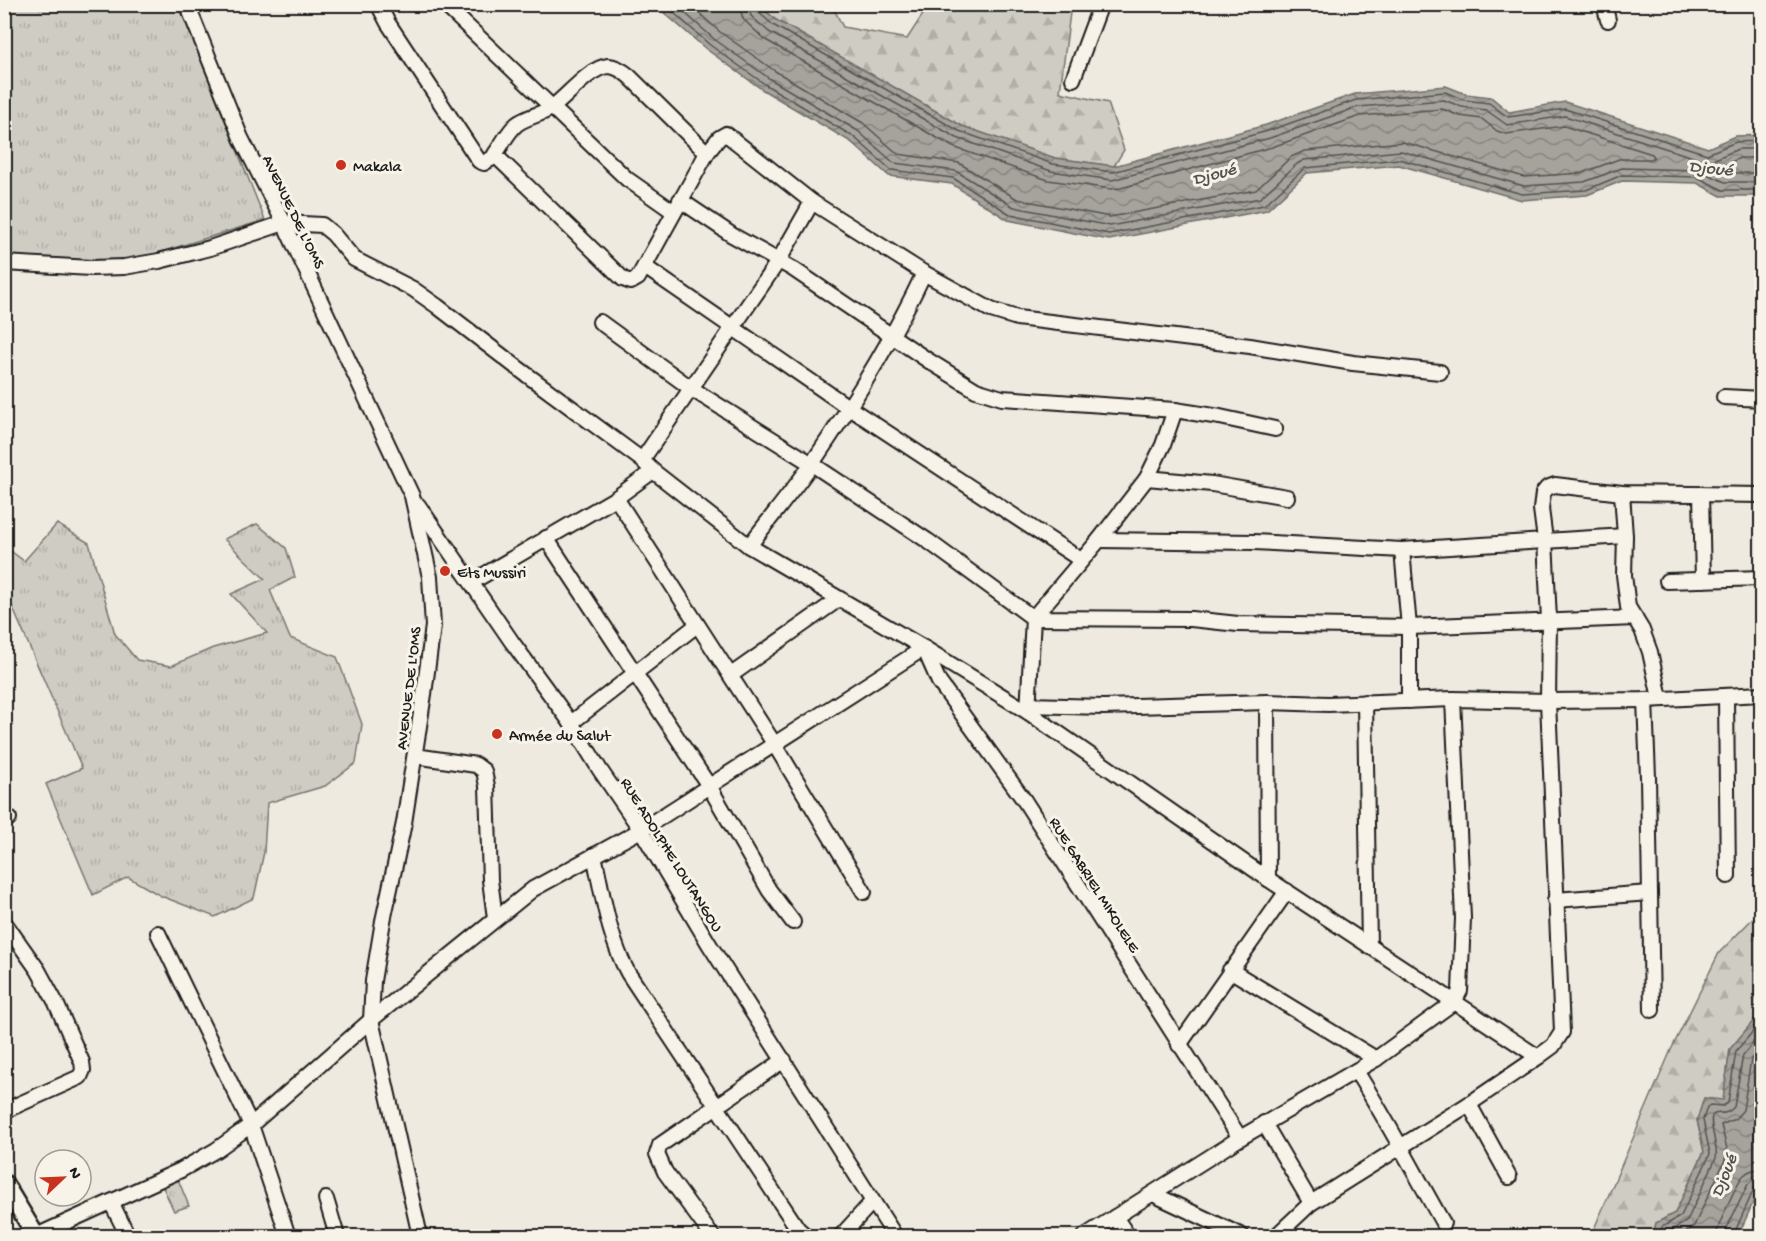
<svg xmlns="http://www.w3.org/2000/svg" width="1766" height="1241" font-family="'Gochi Hand',sans-serif">
  <defs>
    <pattern id="grass-tufts" width="24" height="20" patternUnits="userSpaceOnUse" patternTransform="scale(1.5)"><rect width="24" height="20" fill="#cfccc3"/><path d="M3 7l-1-3M5 7V3M7 7l1-3M15 17l-1-3M17 17v-4M19 17l1-3" fill="none" stroke="#b1afa7"/></pattern>
    <pattern id="forest-firs" width="22" height="20" patternUnits="userSpaceOnUse" patternTransform="scale(1.5)"><rect width="22" height="20" fill="#cfccc3"/><path d="M5 1l3.5 6h-7zM16 11l3.5 6h-7z" fill="#b1afa7"/></pattern>
    <pattern id="water-waves" width="16" height="10" patternUnits="userSpaceOnUse" patternTransform="scale(1.5)"><rect width="16" height="10" fill="#a6a39d"/><path d="M0 5q4-4 8 0t8 0" fill="none" stroke="#86847f"/></pattern>
  </defs>
  <rect width="100%" height="100%" fill="#eeeae0"/>
  <filter id="ink" filterUnits="userSpaceOnUse"><feTurbulence type="fractalNoise" baseFrequency=".0167" numOctaves="2"/><feDisplacementMap in="SourceGraphic" scale="12" xChannelSelector="R" yChannelSelector="G"/><feConvolveMatrix kernelMatrix="1 2 1 2 8 2 1 2 1" color-interpolation-filters="sRGB"/></filter>
  <g filter="url(#ink)">
    <g fill="url(#grass-tufts)" stroke="#767470" stroke-width="1.5">
      <polygon points="4,5 179,5 265,220 125,263 5,256"/>
      <polygon points="57,524 89,543 115,634 137,660 171,666 213,648 267,633 231,594 265,579 224,539 257,524 286,548 295,577 270,590 290,638 337,657 362,724 356,763 325,786 267,803 264,852 254,898 215,917 161,896 128,877 93,895 46,784 82,768 5,590 4,546 24,561"/>
      <polygon points="177,1177 189,1206 174,1211 162,1185"/>
    </g>
    <g fill="url(#forest-firs)" stroke="#767470" stroke-width="1.5">
      <polygon points="759,5 832,5 843,27 907,39 929,5 1071,5 1060,92 1108,103 1124,150 1114,166 1055,158 962,126 776,20"/>
      <polygon points="1761,910 1761,1012 1730,1049 1723,1101 1704,1098 1697,1120 1704,1151 1675,1213 1656,1223 1653,1236 1591,1236 1671,1050 1719,953"/>
    </g>
    <g fill="url(#water-waves)" stroke="#6f6d69" stroke-width="1.5">
      <polygon points="655,5 759,5 776,20 962,126 1055,158 1114,166 1266,125 1355,94 1446,86 1466,94 1491,97 1509,112 1565,102 1708,148 1735,136 1761,135 1761,196 1721,196 1697,183 1622,181 1587,195 1522,200 1399,165 1307,173 1267,210 1109,240 1008,220 952,184 889,176 851,142 763,90 706,49"/>
      <polygon points="1761,1012 1761,1185 1738,1236 1653,1236 1656,1223 1675,1213 1704,1152 1697,1120 1704,1098 1723,1100 1730,1049"/>
    </g>
    <g fill="none" stroke-linecap="round" stroke-linejoin="round">
      <g stroke="#535250" stroke-width="1.5">
        <polyline points="664,4 710,45 766,85 854,137 891,170 953,178 1010,214 1109,234 1264,205 1305,168 1399,159 1522,194 1586,190 1622,175 1697,177 1723,190 1762,190"/>
        <polyline points="675,4 714,39 770,79 858,131 894,163 956,171 1014,207 1110,226 1260,198 1297,164 1304,160 1401,151 1524,186 1584,182 1622,168 1698,170 1725,182 1762,182"/>
        <polyline points="689,4 720,32 775,71 863,123 898,154 959,163 1017,199 1110,217 1256,190 1291,157 1305,151 1403,142 1524,177 1582,173 1619,159 1651,159 1654,157 1652,154 1564,126 1506,134 1497,131 1482,119 1460,116 1442,109 1360,116 1272,147 1121,188 1111,189 1048,180 953,147 764,39 743,19 739,4"/>
        <polyline points="748,4 751,16 769,32 957,138 1051,171 1112,180 1270,138 1358,107 1444,100 1462,107 1486,110 1507,125 1565,116 1705,161 1713,160 1738,149 1762,149"/>
        <polyline points="755,4 757,11 773,25 959,131 1053,164 1113,172 1268,131 1356,100 1445,92 1464,100 1489,103 1508,117 1565,109 1707,154 1736,142 1762,141"/>
        <polyline points="1762,158 1740,158 1722,166 1721,169 1727,173 1762,173"/>
        <polyline points="1659,1236 1662,1227 1681,1216 1710,1154 1703,1120 1707,1107 1710,1105 1723,1106 1728,1103 1736,1051 1762,1021"/>
        <path d="M1667 1236 1669 1232 1687 1221 1716 1158C1719 1148 1707 1120 1713 1115 1717 1111 1725 1117 1734 1107L1743 1055 1762 1032"/>
        <polyline points="1680,1236 1694,1226 1725,1160 1727,1149 1721,1125 1735,1119 1743,1110 1751,1059 1762,1046"/>
        <path d="M1716 1236C1717 1228 1737 1181 1744 1175 1749 1170 1755 1169 1762 1169"/>
        <polyline points="1725,1236 1726,1230 1748,1184 1754,1179 1762,1178"/>
        <polyline points="1733,1236 1754,1189 1762,1185"/>
      </g>
      <defs>
        <g id="minor">
          <polyline points="187,4 241,138 284,223 412,496 430,577 433,626 424,694 404,823 383,921 373,981 371,1020 420,1236"/>
          <path d="M378 4 388 23 479 161 484 163 496 156 495 154C502 145 508 131 517 124 529 115 544 115 555 105 568 95 591 67 608 66 616 66 623 71 629 76L707 153"/>
          <polyline points="444,4 627,179 674,212"/>
          <polyline points="1604,4 1608,20"/>
          <polyline points="1073,79 1101,4"/>
          <polyline points="496,156 623,279 631,282 638,278 707,153 719,138 726,134 812,202 924,273 991,310 1017,318 1250,346 1353,363 1440,372"/>
          <polyline points="680,200 732,235 793,269 929,361 976,390 1002,398 1175,410 1220,417 1275,429"/>
          <polyline points="4,263 91,268 124,267 159,261 210,248 284,223 322,225 333,234 354,259 413,289 437,306 519,369 642,460 653,471 749,546 924,648 1028,712 1268,879 1538,1057"/>
          <polyline points="645,267 848,407 1081,560"/>
          <polyline points="600,322 692,389 812,464 928,541 1033,618 1191,619 1238,624 1409,627 1635,618"/>
          <polyline points="1724,397 1762,399"/>
          <polyline points="642,460 779,260 812,202"/>
          <polyline points="1147,478 1212,484 1287,497"/>
          <polyline points="1622,493 1625,536 1624,575 1628,607 1642,630 1650,652 1660,698"/>
          <polyline points="1701,494 1703,580"/>
          <polyline points="616,498 775,745 864,892"/>
          <polyline points="418,505 512,642 571,723 600,770 641,830 709,944 895,1236"/>
          <polyline points="546,538 709,786 769,890 793,922"/>
          <polyline points="1099,540 1254,542 1402,550 1625,536"/>
          <path d="M749 546C770 518 793 491 813 462 854 402 893 339 924 273"/>
          <polyline points="1402,550 1409,627 1409,701"/>
          <polyline points="1667,581 1762,578"/>
          <polyline points="472,582 616,498 653,471"/>
          <polyline points="731,675 839,599"/>
          <polyline points="1726,697 1728,876"/>
          <polyline points="1645,700 1648,777 1652,1010"/>
          <polyline points="1267,702 1268,879"/>
          <polyline points="1365,702 1369,946"/>
          <polyline points="1027,705 1104,707 1267,702 1328,704 1453,699 1548,701 1645,700 1762,694"/>
          <polyline points="1028,712 1033,618 1099,540 1147,478 1163,445 1175,410"/>
          <polyline points="571,723 697,625"/>
          <polyline points="415,756 476,765 484,771 487,786 490,880 495,918"/>
          <polyline points="4,821 9,818"/>
          <path d="M594 855C603 895 608 936 628 973L798 1229 806 1236"/>
          <polyline points="1555,900 1650,893"/>
          <polyline points="4,922 38,970 56,1003 82,1062 83,1070 80,1077 4,1111"/>
          <polyline points="158,933 251,1125 288,1236"/>
          <polyline points="1230,970 1376,1059"/>
          <polyline points="1179,1045 1287,891"/>
          <path d="M1356 1071C1387 1120 1414 1172 1443 1223"/>
          <polyline points="1469,1104 1509,1177"/>
          <polyline points="1264,1123 1311,1203"/>
          <polyline points="1153,1194 1242,1236"/>
          <polyline points="326,1199 337,1236"/>
          <polyline points="111,1202 128,1236"/>
          <polyline points="1115,1217 1128,1236"/>
          <polyline points="36,1236 181,1170 216,1150 251,1125 371,1020 533,889 641,830 924,648 939,682 1024,800 1240,1138"/>
          <polyline points="712,1236 665,1172 657,1154 660,1145 784,1060"/>
          <polyline points="841,1236 872,1202"/>
          <polyline points="1085,1236 1240,1138 1376,1059 1454,1002 1460,991 1463,918 1453,699"/>
          <polyline points="1276,1236 1311,1203 1469,1104 1538,1057 1553,1046 1562,1032 1548,701 1549,620 1545,540 1541,509 1543,493 1547,488 1555,485 1622,493 1762,495"/>
        </g>
        <polyline id="major" points="4,1183 36,1236"/>
      </defs>
      <use href="#minor" stroke="#1c1c1c" stroke-width="18"/>
      <use href="#major" stroke="#1c1c1c" stroke-width="21"/>
      <use href="#minor" stroke="#f7f3e8" stroke-width="14"/>
      <use href="#major" stroke="#f7f3e8" stroke-width="16"/>
    </g>
  </g>
  <g fill="#c8321e" stroke="#f7f3e8" stroke-width="2">
    <circle cx="341" cy="165" r="6"/>
    <circle cx="445" cy="571" r="6"/>
    <circle cx="497" cy="734" r="6"/>
  </g>
  <g text-anchor="middle" stroke-width="6" stroke-linejoin="round" paint-order="stroke">
    <g font-size="16" fill="#1c1c1c" stroke="#f7f3e8" text-anchor="start">
      <text x="353" y="171">Makala</text>
      <text x="457" y="577">Ets Mussiri</text>
      <text x="509" y="740">Armée du Salut</text>
    </g>
    <g font-size="16" fill="#1c1c1c" stroke="#f7f3e8">
      <text transform="translate(295 211) rotate(64)" y="6">AVENUE DE L'OMS</text>
      <text transform="translate(407 688) rotate(-83)" y="6">AVENUE DE L'OMS</text>
      <text transform="translate(673 854) rotate(58)" y="6">RUE ADOLPHE LOUTANGOU</text>
      <text transform="translate(1096 884) rotate(58)" y="6">RUE GABRIEL MIKOLELE</text>
    </g>
    <g font-size="18" font-style="italic" fill="#535250" stroke="#f7f3e8">
      <text transform="translate(1711 167) rotate(6)" y="6">Djoué</text>
      <text transform="translate(1214 173) rotate(-15)" y="6">Djoué</text>
      <text transform="translate(1723 1175) rotate(-68)" y="6">Djoué</text>
    </g>
  </g>
  <rect width="1766" height="1241" fill="none" stroke="#f7f3e8" stroke-width="24"/>
  <rect x="12" y="12" width="1742" height="1217" fill="none" stroke="#1c1c1c" stroke-width="2" filter="url(#ink)"/>
  <g transform="translate(63 1178) rotate(67)"><circle r="28" fill="#f7f3e8" stroke="#9f9d96" stroke-width="1.5"/>
  <path d="M0-4.5L10 22L0 15L-10 22Z" fill="#c8321e"/>
  <text y="-9" font-size="16" font-weight="bold" text-anchor="middle" fill="#1c1c1c">N</text>
  </g>
</svg>
